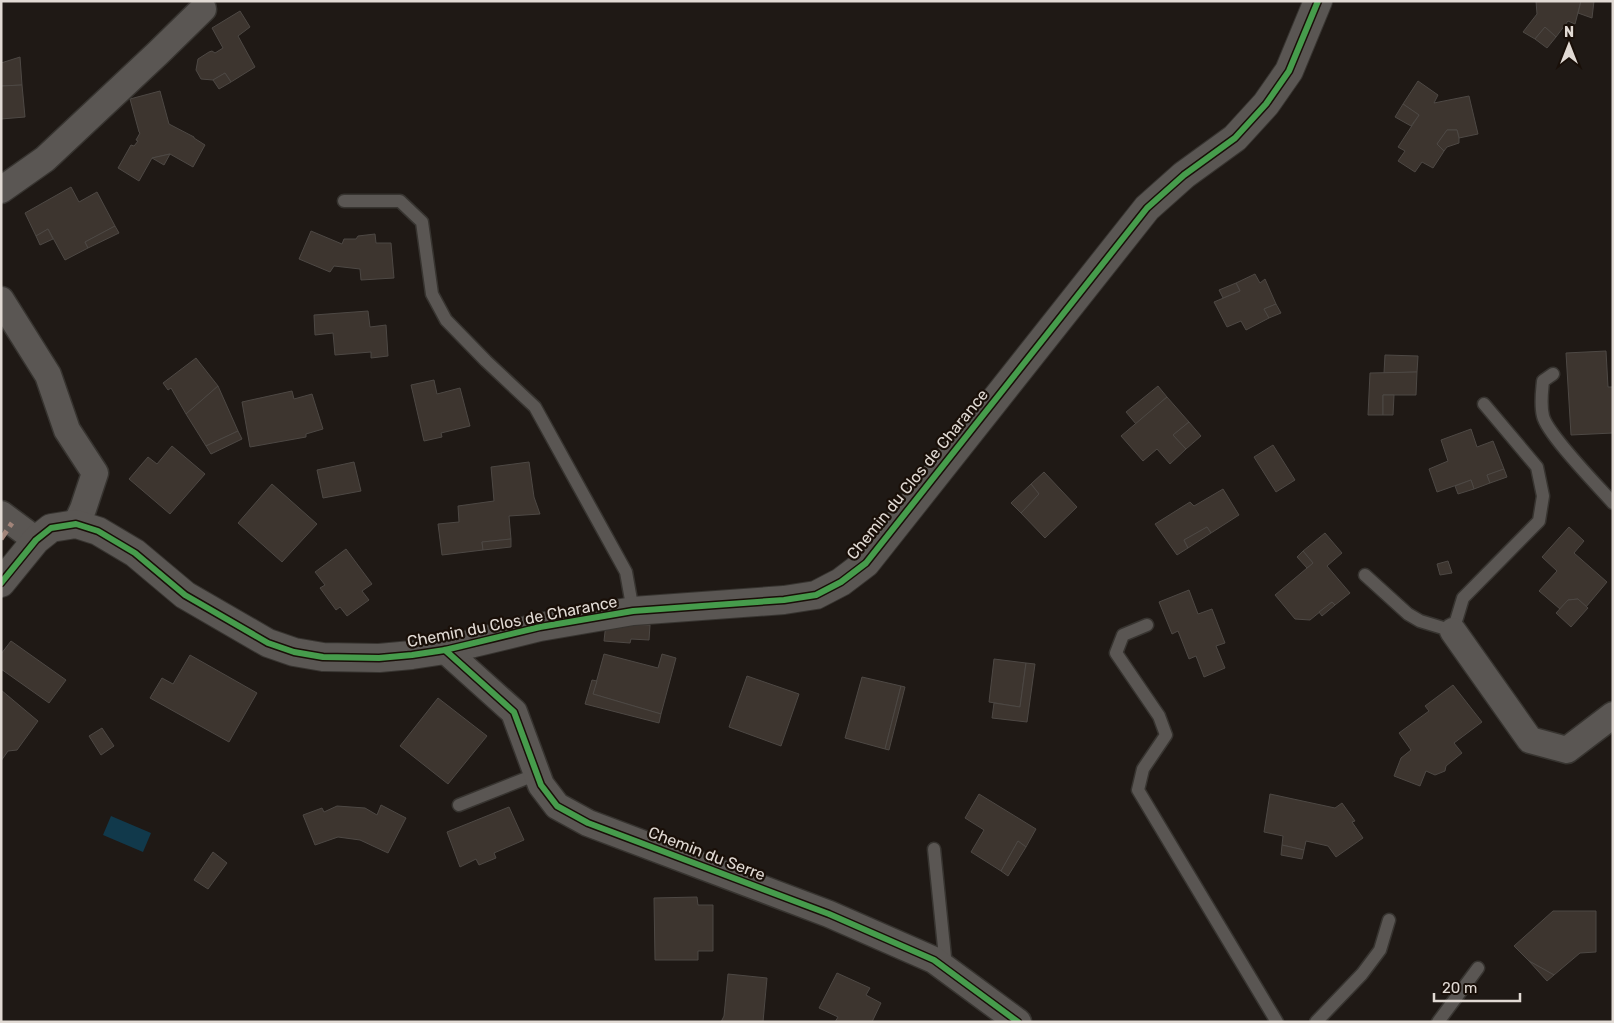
<svg xmlns="http://www.w3.org/2000/svg" width="1614" height="1023" font-family="Rubik,sans-serif">
  <rect width="100%" height="100%" fill="#1f1915"/>
  <polygon fill="#11394b" points="111,816 151,833 143,852 103,835"/>
  <g fill="#3d352f" stroke="#4d4844">
    <polygon points="1536,1 1581,1 1575,24 1568,21 1556,37 1545,27 1535,39 1523,32 1537,14"/>
    <polygon points="1581,1 1594,1 1592,18 1578,13"/>
    <polygon points="240,11 250,27 238,36 255,67 231,82 225,73 213,80 201,79 196,70 198,59 209,52 212,51 215,53 223,48 212,28"/>
    <polygon points="1545,27 1556,37 1547,48 1535,39"/>
    <polygon points="20,57 22,85 1,86 1,63"/>
    <polygon points="225,73 231,82 219,89 213,80"/>
    <polygon points="1418,81 1438,95 1434,103 1469,96 1478,134 1459,138 1457,130 1447,130 1437,144 1444,151 1433,168 1422,162 1415,172 1398,161 1405,151 1398,147 1419,115 1403,104"/>
    <polygon points="22,85 25,117 1,119 1,86"/>
    <polygon points="160,91 169,124 194,137 194,138 205,145 193,167 170,154 152,158 139,181 118,168 131,145 134,146 138,141 136,140 140,133 139,132 130,99"/>
    <polygon points="1403,104 1419,115 1411,126 1395,117"/>
    <polygon points="1447,130 1457,130 1459,138 1459,143 1447,147 1444,151 1437,144"/>
    <polygon points="170,154 164,165 152,158"/>
    <polygon points="71,187 79,202 97,192 115,226 85,242 88,248 65,260 48,229 36,236 25,213"/>
    <polygon points="115,226 119,233 88,248 85,242"/>
    <polygon points="48,229 53,239 40,245 36,236"/>
    <polygon points="311,231 342,244 344,239 356,239 358,236 375,234 376,243 391,243 394,278 361,280 360,269 334,266 330,272 299,259"/>
    <polygon points="1255,274 1260,283 1265,279 1276,304 1264,309 1269,318 1246,330 1241,321 1227,327 1214,302 1240,291 1236,283"/>
    <polygon points="1236,283 1240,291 1223,298 1219,290"/>
    <polygon points="1276,304 1281,313 1269,318 1264,309"/>
    <polygon points="368,311 370,327 386,325 388,356 371,358 371,352 335,355 333,333 315,335 314,315"/>
    <polygon points="1606,351 1608,387 1613,387 1613,433 1571,435 1566,353"/>
    <polygon points="1385,355 1418,356 1417,372 1384,373"/>
    <polygon points="196,358 218,386 186,414 171,388 168,390 163,383"/>
    <polygon points="1417,372 1416,395 1383,395 1383,415 1368,415 1370,373"/>
    <polygon points="434,380 437,394 460,388 470,426 441,433 442,437 424,441 411,385"/>
    <polygon points="218,386 238,431 206,446 186,414"/>
    <polygon points="1158,386 1167,397 1136,424 1126,412"/>
    <polygon points="292,391 294,399 312,394 323,429 306,434 306,437 250,447 242,402"/>
    <polygon points="1383,395 1394,395 1393,415 1383,415"/>
    <polygon points="1167,397 1189,422 1173,435 1186,449 1170,464 1157,449 1143,461 1121,436"/>
    <polygon points="1189,422 1201,436 1186,449 1173,435"/>
    <polygon points="1471,429 1477,447 1493,441 1504,469 1487,475 1490,483 1474,489 1471,480 1437,492 1429,469 1448,461 1441,440"/>
    <polygon points="238,431 242,439 211,454 206,446"/>
    <polygon points="1273,445 1295,480 1276,492 1254,457"/>
    <polygon points="172,446 205,474 170,514 129,479 148,457 157,464"/>
    <polygon points="354,462 361,491 323,498 317,470"/>
    <polygon points="529,462 534,497 540,514 509,516 511,539 482,542 483,550 442,555 438,524 459,522 458,506 494,501 491,467"/>
    <polygon points="1504,469 1507,477 1490,483 1487,475"/>
    <polygon points="1044,472 1077,507 1045,538 1021,513 1039,494 1031,484"/>
    <polygon points="1471,480 1474,489 1458,494 1455,486"/>
    <polygon points="272,484 317,524 282,562 238,523"/>
    <polygon points="1031,484 1039,494 1021,513 1011,503"/>
    <polygon points="1223,489 1239,515 1211,533 1207,527 1184,540 1188,548 1177,555 1155,524 1190,502 1194,506"/>
    <polygon points="1207,527 1211,533 1188,548 1184,540"/>
    <polygon points="1569,527 1584,541 1574,553 1607,582 1586,607 1578,599 1568,600 1560,609 1539,591 1557,571 1542,557"/>
    <polygon points="1325,533 1342,553 1327,566 1350,593 1335,605 1332,602 1310,620 1295,619 1275,595 1313,563 1303,551"/>
    <polygon points="511,539 511,547 483,550 482,542"/>
    <polygon points="346,549 372,584 362,591 369,600 347,616 340,607 336,610 320,588 325,585 315,572"/>
    <polygon points="1303,551 1313,563 1307,568 1297,557"/>
    <polygon points="1448,561 1452,573 1440,575 1437,564"/>
    <polygon points="1189,590 1198,614 1212,609 1225,643 1216,646 1225,668 1204,677 1196,656 1189,659 1178,631 1172,634 1159,602"/>
    <polygon points="1578,599 1588,608 1571,627 1556,613 1568,600"/>
    <polygon points="1332,602 1335,605 1322,616 1319,612"/>
    <polygon points="606,623 650,625 649,640 631,639 630,643 604,641"/>
    <polygon points="11,641 66,680 49,703 1,669 1,654"/>
    <polygon points="604,654 658,668 662,654 676,658 661,714 593,694"/>
    <polygon points="190,655 257,693 229,742 150,698 162,678 173,684"/>
    <polygon points="994,659 1026,663 1020,707 989,702"/>
    <polygon points="1026,663 1035,664 1027,722 992,718 994,703 1020,707"/>
    <polygon points="747,676 799,694 781,746 729,727"/>
    <polygon points="862,677 901,686 885,749 845,738"/>
    <polygon points="592,680 597,681 593,694 661,714 659,723 585,704"/>
    <polygon points="1453,685 1482,722 1454,743 1462,753 1446,766 1445,771 1435,775 1426,771 1420,786 1394,776 1401,758 1411,750 1399,733 1429,711 1425,706"/>
    <polygon points="901,686 905,687 889,750 885,749"/>
    <polygon points="1,690 38,721 17,750 8,751 1,761"/>
    <polygon points="438,698 487,736 448,784 400,746"/>
    <polygon points="102,728 114,746 101,755 89,736"/>
    <polygon points="979,794 1036,829 1026,847 1018,841 1001,871 971,852 984,830 965,818"/>
    <polygon points="1270,794 1335,808 1342,803 1355,821 1352,822 1363,838 1336,857 1328,846 1306,841 1304,850 1282,845 1283,836 1264,832"/>
    <polygon points="381,805 406,818 388,853 360,840 338,837 315,845 303,815 322,808 324,812 337,806 365,808 377,815"/>
    <polygon points="509,807 524,840 494,853 496,858 479,865 476,859 460,867 447,832"/>
    <polygon points="1018,841 1026,847 1008,876 1001,871"/>
    <polygon points="1282,845 1304,850 1302,859 1281,855"/>
    <polygon points="213,852 227,863 208,889 194,880"/>
    <polygon points="697,897 698,905 713,905 713,951 698,951 698,960 655,960 654,898"/>
    <polygon points="1553,911 1596,911 1596,952 1580,953 1554,975 1529,961 1514,946"/>
    <polygon points="1529,961 1554,975 1547,981"/>
    <polygon points="837,973 870,988 866,995 881,1003 872,1022 835,1022 838,1017 819,1008"/>
    <polygon points="728,974 767,978 763,1022 721,1022 724,1016"/>
  </g>
  <g fill="none" stroke-linecap="round" stroke-linejoin="round">
    <defs>
      <g id="lane">
        <polyline points="344,201 400,201 422,222 432,294 446,320 486,361 535,407 626,572 633,611"/>
        <path d="M1553 374 1543 381C1542 392 1540 404 1543 416 1547 434 1598 486 1613 503"/>
        <polyline points="1365,575 1408,614 1420,621 1453,631 1463,598 1539,521 1543,496 1537,467 1484,404"/>
        <polyline points="1147,625 1123,635 1116,653 1159,716 1166,735 1143,769 1138,790 1277,1022"/>
        <polyline points="459,805 537,774"/>
        <polyline points="934,849 946,967"/>
        <polyline points="1316,1022 1362,974 1380,950 1389,920"/>
        <polyline points="1438,1022 1478,968"/>
      </g>
      <g id="street">
        <polyline points="1,190 45,159 158,53 203,9"/>
        <polyline points="1,300 48,375 67,430 95,473 83,509 76,524"/>
        <polyline points="1,514 36,540"/>
        <polyline points="1453,631 1530,740 1567,750 1613,715"/>
        <polyline points="445,650 514,712 541,785 557,806 588,823 829,914 934,960 1018,1022"/>
      </g>
      <polyline id="secondary" points="1,583 36,540 51,528 76,524 98,531 135,553 185,595 268,643 294,652 323,657 379,658 412,655 445,650 540,627 633,611 784,600 816,595 841,582 866,563 1147,208 1184,175 1235,138 1266,104 1289,71 1318,1"/>
    </defs>
    <use href="#lane" stroke="#373430" stroke-width="15"/>
    <use href="#street" stroke="#373430" stroke-width="29"/>
    <use href="#secondary" stroke="#373430" stroke-width="30"/>
    <use href="#lane" stroke="#5a5653" stroke-width="12"/>
    <use href="#street" stroke="#5a5653" stroke-width="26"/>
    <use href="#secondary" stroke="#5a5653" stroke-width="28"/>
    <polyline stroke="#a18479" stroke-width="5" stroke-dasharray="10 5" stroke-linecap="butt" points="1,539 12,523"/>
    <defs>
      <g id="cycleway">
        <polyline points="1,583 36,540 51,528 76,524 98,531 135,553 185,595 268,643 294,652 323,657 379,658 412,655 445,650 540,627 633,611 784,600 816,595 841,582 866,563 1147,208 1184,175 1235,138 1266,104 1289,71 1318,1"/>
        <polyline points="445,650 514,712 541,785 557,806 588,823 829,914 934,960 1018,1022"/>
      </g>
    </defs>
    <use href="#cycleway" stroke="#190f08" stroke-width="9"/>
    <use href="#cycleway" stroke="#469c4c" stroke-width="6"/>
  </g>
  <g text-anchor="middle" stroke-width="4.5" stroke-linejoin="round" paint-order="stroke">
    <g font-size="16" fill="#e1dad4" stroke="#190f08">
      <text transform="translate(917 474) rotate(-51)" y="6">Chemin du Clos de Charance</text>
      <text transform="translate(512 621) rotate(-11)" y="6">Chemin du Clos de Charance</text>
      <text transform="translate(707 853) rotate(21)" y="6">Chemin du Serre</text>
    </g>
  </g>
  <rect width="1614" height="1023" fill="none" stroke="#e1dad4" stroke-width="5"/>
  <g transform="translate(1569 45)" stroke="#190f08" stroke-width="4" paint-order="stroke">
  <path d="M0-4L9 19L0 12L-9 19Z" fill="#e1dad4"/>
  <text y="-8" font-size="14" font-weight="bold" text-anchor="middle" fill="#e1dad4">N</text>
  </g>
  <path d="M1434 993v8h86v-8" fill="none" stroke="#e1dad4" stroke-width="2.5"/>
  <text x="1442" y="993" font-size="15" fill="#e1dad4" stroke="#190f08" stroke-width="4" paint-order="stroke">20 m</text>
</svg>
